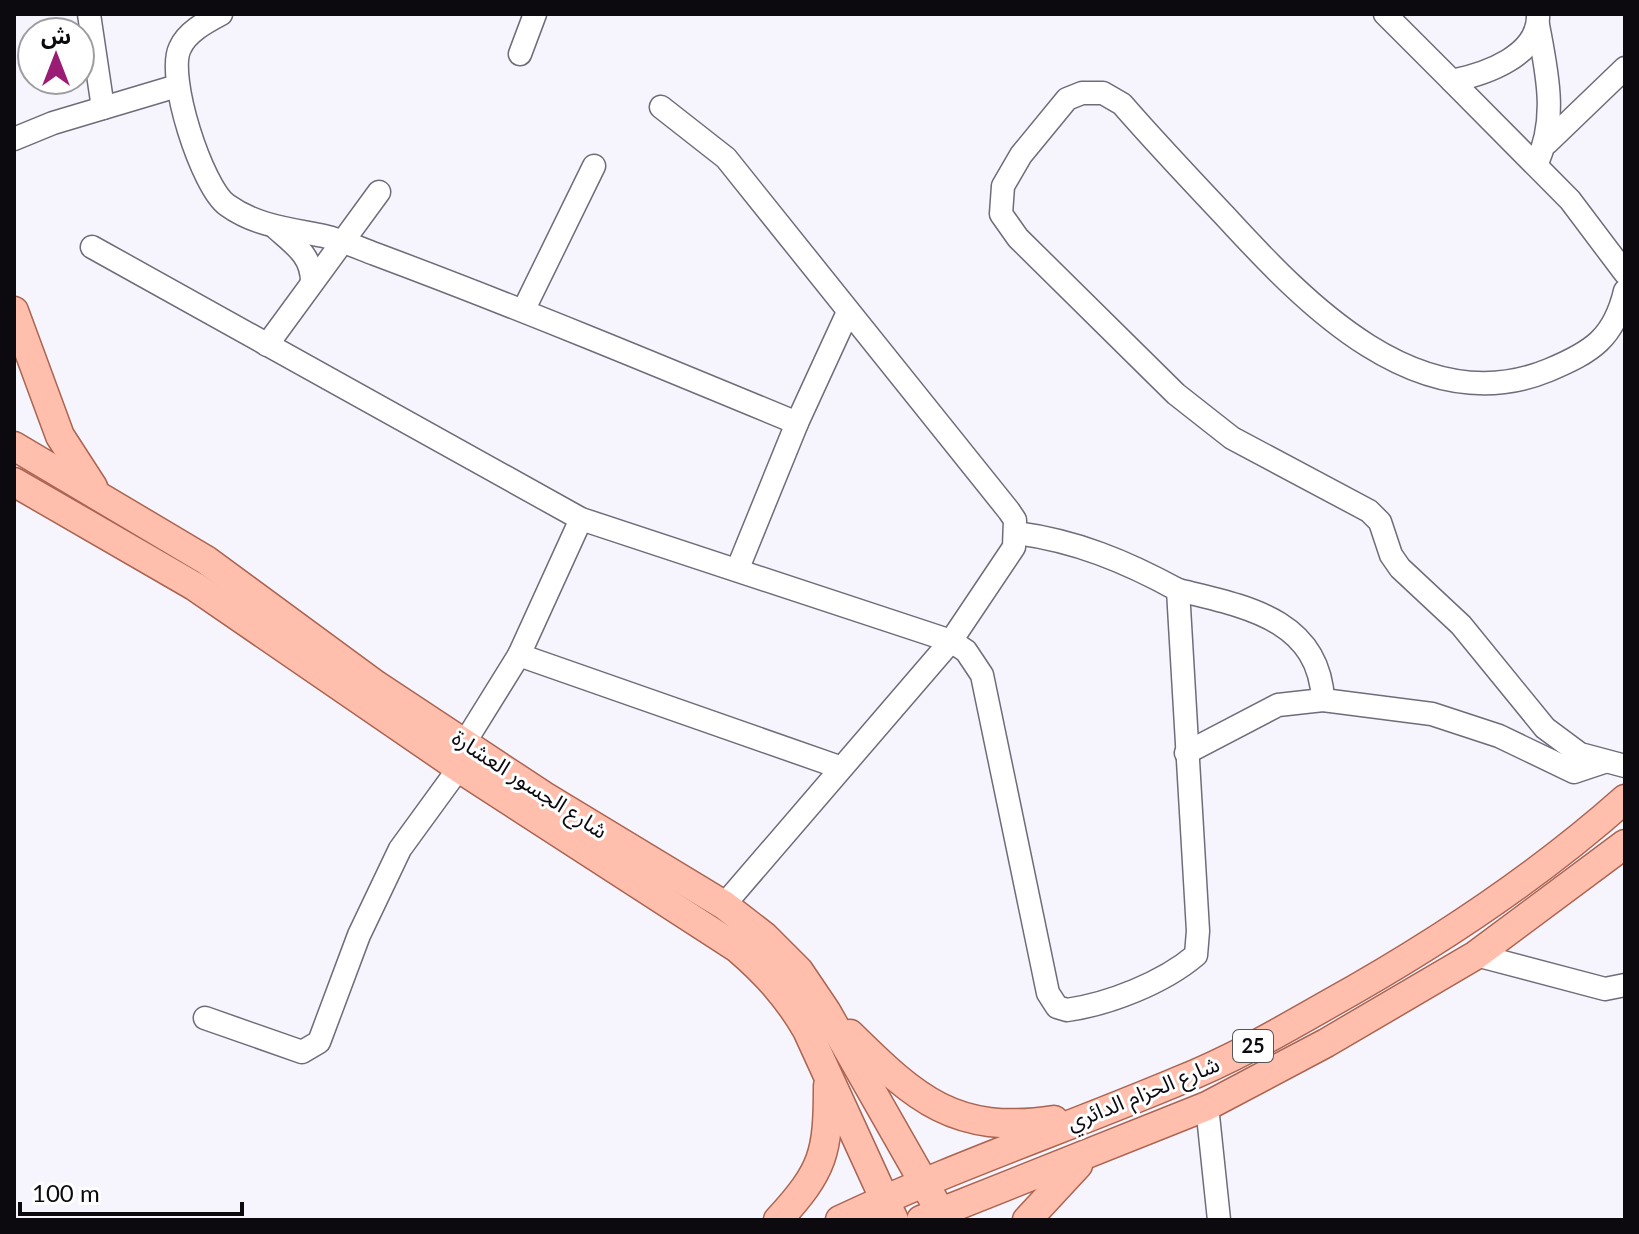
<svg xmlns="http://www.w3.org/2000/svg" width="1639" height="1234" font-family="Lato,'Noto Sans Arabic',sans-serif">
  <rect width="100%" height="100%" fill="#f6f4fd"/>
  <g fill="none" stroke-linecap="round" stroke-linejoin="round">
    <defs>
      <g id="minor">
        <polyline points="89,14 103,108"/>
        <path d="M221 14C206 22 187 32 180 48 166 76 202 187 227 205 256 226 290 229 324 236 341 240 359 248 375 254 517 307 657 365 797 423"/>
        <path d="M1385 14 1452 81C1485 74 1540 56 1538 14"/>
        <polyline points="520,54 535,14"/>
        <polyline points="1452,81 1570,200 1625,273"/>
        <polyline points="661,107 726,158 1009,511 1015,520 1014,547 951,641 724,905"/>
        <polyline points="14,139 53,123 177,86"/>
        <polyline points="1547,143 1625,68"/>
        <path d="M1536 165C1558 119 1547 73 1538 25"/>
        <path d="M277 229C295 245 312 256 312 282"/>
        <path d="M92 247 581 519 951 641 966 651 982 675 1048 993 1057 1007 1067 1010C1109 1004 1163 983 1196 955L1198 931 1178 590C1125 561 1076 541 1016 533"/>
        <path d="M1625 291C1614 338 1592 352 1549 370 1419 424 1304 302 1225 216 1190 179 1155 142 1122 104L1103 93H1082L1067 99 1021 155 1003 186 1001 214 1018 238 1176 394 1232 438 1369 511 1380 522 1391 555 1400 568 1461 625 1545 728 1580 754 1625 766"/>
        <polyline points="524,309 594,166"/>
        <polyline points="267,345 379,192"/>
        <polyline points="738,568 797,423 848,312"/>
        <path d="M1178 590C1243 606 1319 618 1323 700"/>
        <polyline points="519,655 839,767"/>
        <polyline points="465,742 519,655 581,519"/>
        <polyline points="1186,753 1278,705 1323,700 1432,714 1499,736 1574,772 1604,762"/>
        <polyline points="1476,955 1605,989 1625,985"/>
        <polyline points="205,1018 302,1052 319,1042 359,935 400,849 459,768"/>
        <polyline points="1207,1106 1219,1220"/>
      </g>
      <g id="major">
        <polyline points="14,311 60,436 93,487"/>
        <polyline points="14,446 206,560 376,685 544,796 724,905 764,936 799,971 826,1011 945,1220"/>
        <path d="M14 482 194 586 459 768 737 948C766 973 788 997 807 1030L894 1220"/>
        <path d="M850 1034C916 1099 955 1135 1054 1120"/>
        <path d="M778 1220C824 1170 828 1153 828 1086"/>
        <path d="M840 1220C950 1168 1064 1129 1176 1082 1229 1061 1278 1033 1327 1005 1433 946 1534 880 1625 799"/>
        <polyline points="921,1220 1207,1106 1326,1043 1476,955 1625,844"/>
        <polyline points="1027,1220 1078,1165"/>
      </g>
    </defs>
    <use href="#minor" stroke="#6f6c7a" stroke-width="25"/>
    <use href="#major" stroke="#aa6451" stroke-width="31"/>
    <use href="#minor" stroke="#fff" stroke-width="22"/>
    <use href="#major" stroke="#ffbfac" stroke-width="28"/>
  </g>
  <g text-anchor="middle" stroke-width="6" stroke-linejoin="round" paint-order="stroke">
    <rect fill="#fff" stroke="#555457" stroke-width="2" x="1233" y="1030" width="40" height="32" rx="6"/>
    <g font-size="20" font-weight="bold" fill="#0c0a0f">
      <text x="1253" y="1053">25</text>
    </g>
    <g font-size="22" fill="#0c0a0f" stroke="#fff">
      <text transform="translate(530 784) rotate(33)" y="8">شارع الجسور العشارة</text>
      <text transform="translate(1143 1093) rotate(-22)" y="8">شارع الحزام الدائري</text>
    </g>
  </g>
  <rect width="1639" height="1234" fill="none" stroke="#0c0a0f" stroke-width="32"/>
  <g transform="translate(56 56)"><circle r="38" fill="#ffffff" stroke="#9e9d9f" stroke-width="2"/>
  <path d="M0-6L14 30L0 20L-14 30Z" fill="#9a1c74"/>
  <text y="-12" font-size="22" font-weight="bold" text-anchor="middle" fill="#0c0a0f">ش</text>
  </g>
  <path d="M20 1202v12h222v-12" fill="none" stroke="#0c0a0f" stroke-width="4"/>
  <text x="32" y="1202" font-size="24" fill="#0c0a0f" stroke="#ffffff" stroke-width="6" paint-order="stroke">100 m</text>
</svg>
